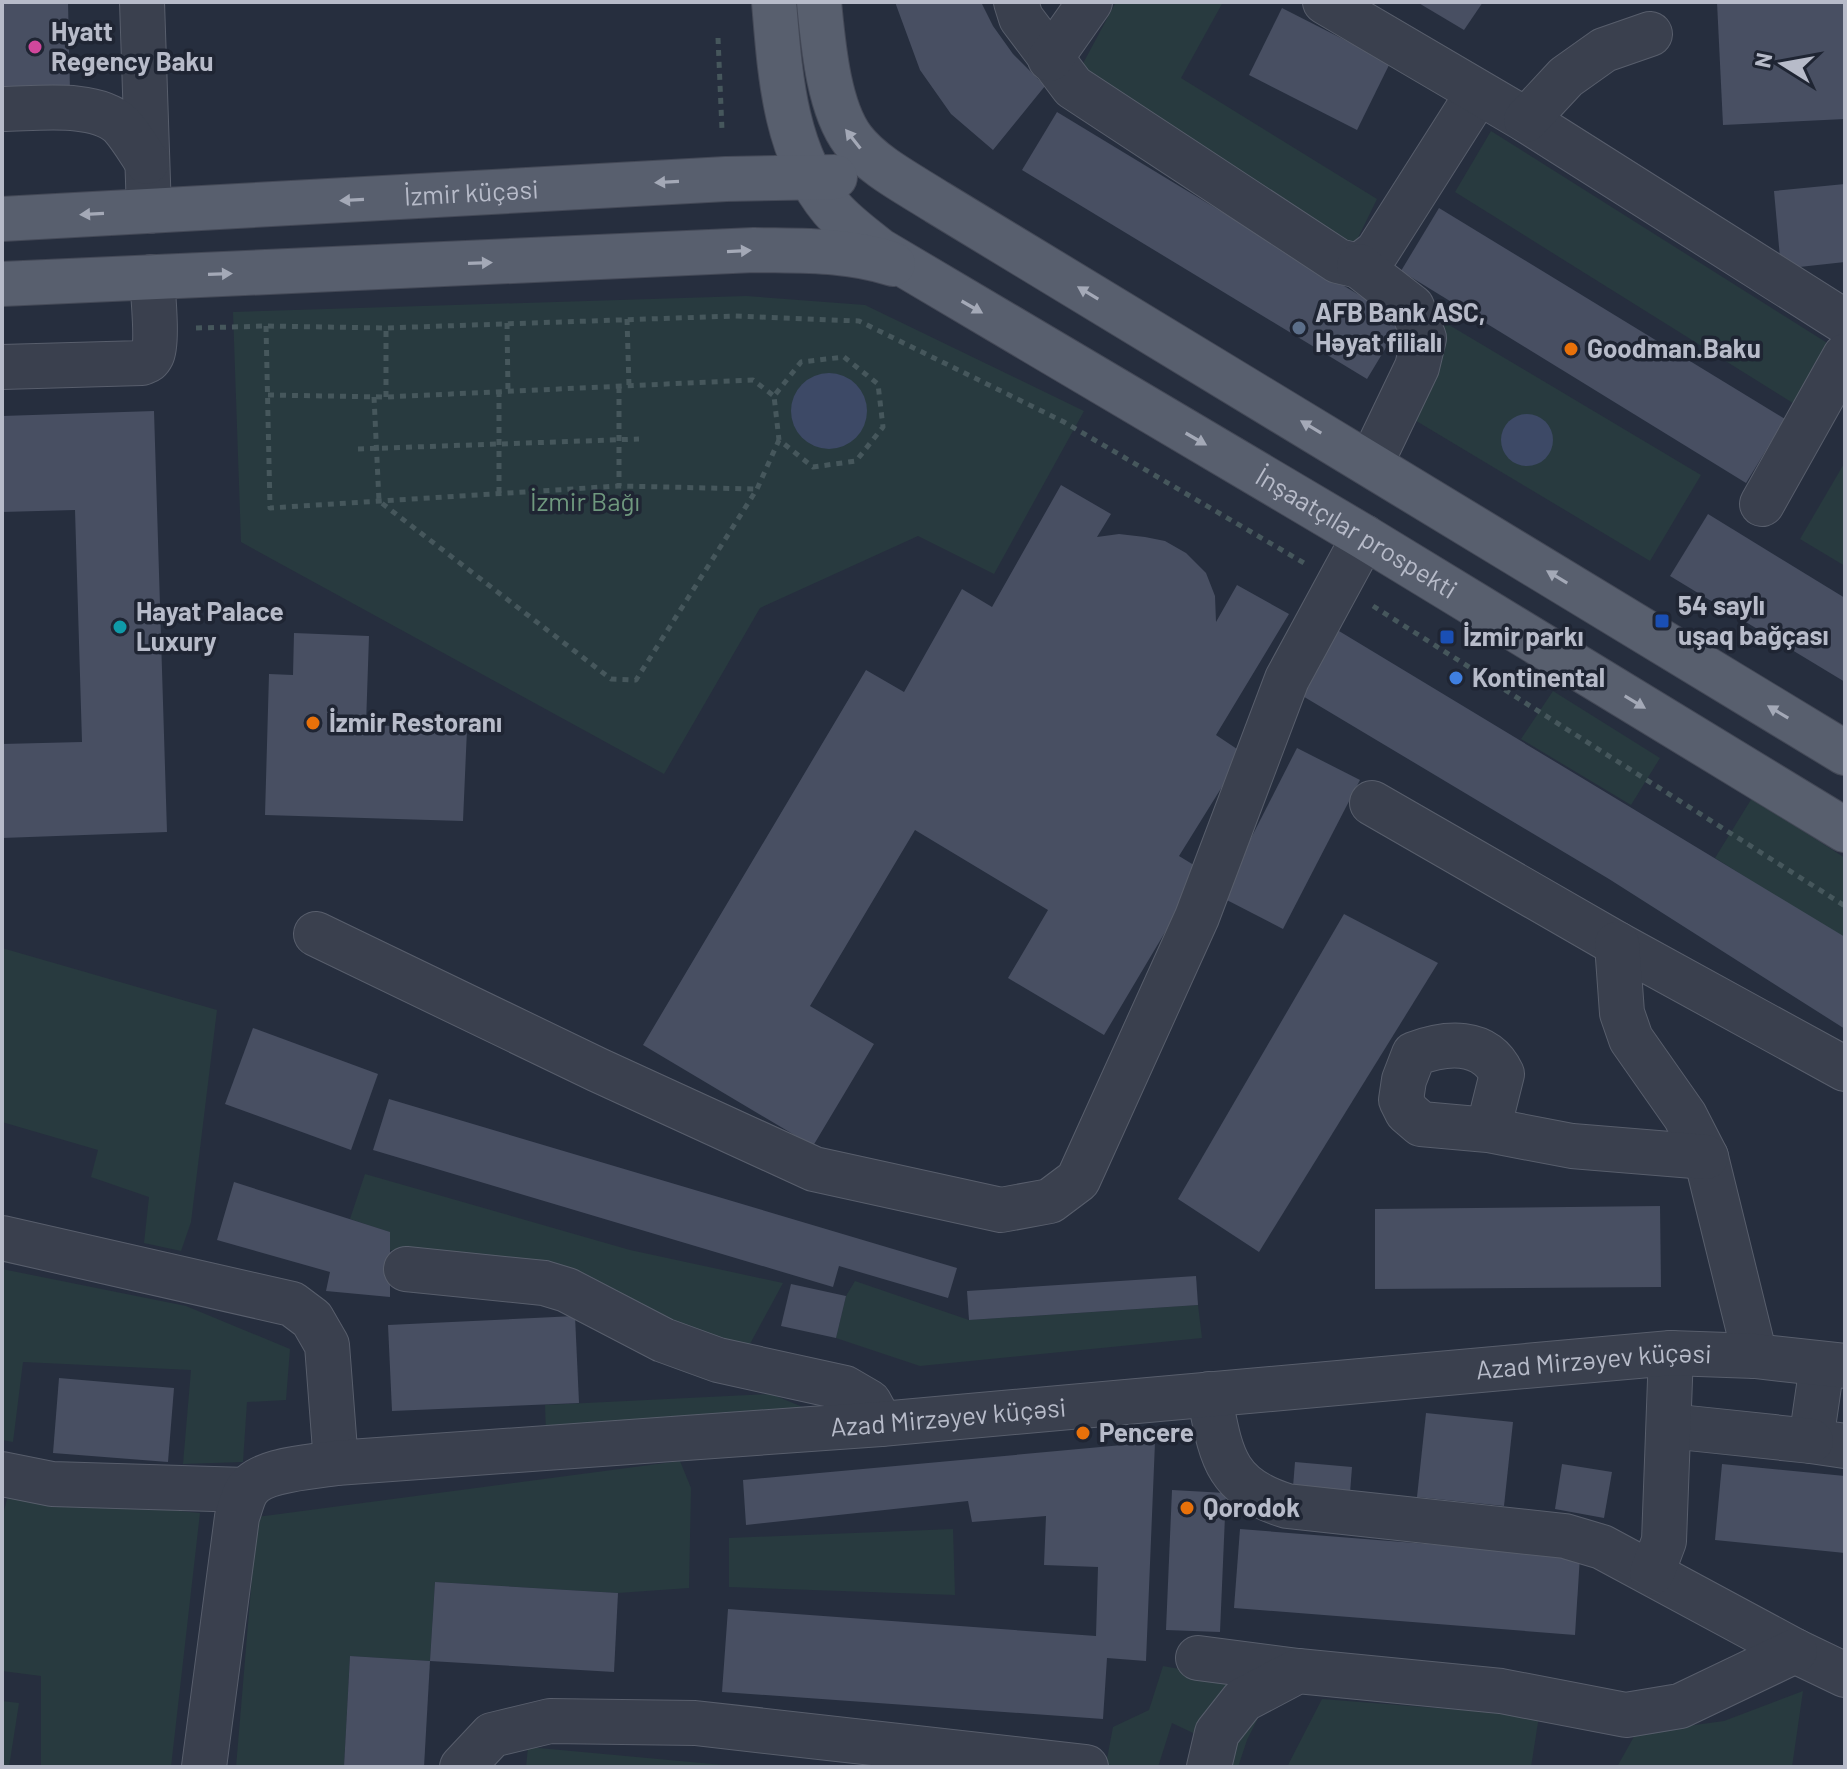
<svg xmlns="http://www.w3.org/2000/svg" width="1847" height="1769" font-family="Barlow,sans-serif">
  <rect width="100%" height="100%" fill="#262e3e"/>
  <g fill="#283a3f">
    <polygon points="1116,2 1223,2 1181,78 1377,199 1353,248 1080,69"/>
    <polygon points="1491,131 1832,346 1796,405 1455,192"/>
    <polygon points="746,296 865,305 1084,411 994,574 918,536 760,608 664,774 241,542 233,312"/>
    <polygon points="1429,313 1701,475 1650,561 1378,398"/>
    <polygon points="1845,462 1845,566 1800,539"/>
    <polygon points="1553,691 1660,758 1631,805 1521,739"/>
    <polygon points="1752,798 1845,858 1845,940 1715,858"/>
    <polygon points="2,948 217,1010 191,1222 181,1251 144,1243 149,1197 91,1177 98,1150 2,1122"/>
    <polygon points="365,1174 630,1250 783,1283 744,1355 710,1343 569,1269 389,1250 389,1232 350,1219"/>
    <polygon points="2,1269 186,1306 290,1349 286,1400 247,1402 243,1462 183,1464 191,1370 23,1362 13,1442 2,1440"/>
    <polygon points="855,1281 969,1320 1198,1305 1202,1338 920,1366 836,1338 846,1296"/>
    <polygon points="771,1394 810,1410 546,1435 545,1405"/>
    <polygon points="680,1461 691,1488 689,1588 618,1593 435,1582 430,1661 350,1656 344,1767 236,1767 257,1517"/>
    <polygon points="10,1488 51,1498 200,1513 171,1767 41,1767 41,1676 2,1671 2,1518"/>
    <polygon points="953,1529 955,1595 729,1587 729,1538"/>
    <polygon points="1163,1666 1274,1686 1247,1740 1238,1767 1205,1767 1210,1741 1172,1723 1158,1767 1119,1767 1106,1764 1113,1727 1149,1710"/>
    <polygon points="1803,1691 1792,1767 1617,1767 1636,1733 1724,1721"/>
    <polygon points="1322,1699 1539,1716 1531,1767 1287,1767"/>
    <polygon points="2,1701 19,1703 9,1767 2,1767"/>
    <polygon points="528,1747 745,1767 526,1767"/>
  </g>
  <g fill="#3d4966">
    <circle cx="829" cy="411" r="38"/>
    <circle cx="1527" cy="440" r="26"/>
  </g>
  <g fill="#484f62">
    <polygon points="2,2 68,2 70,91 2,93"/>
    <polygon points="895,2 981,2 993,26 1013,54 1045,86 993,150 951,114 920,70"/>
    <polygon points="1417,2 1483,2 1464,30"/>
    <polygon points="1717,2 1845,2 1845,119 1723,125"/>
    <polygon points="1282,8 1390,63 1357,130 1249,75"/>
    <polygon points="1057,112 1402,321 1367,379 1022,170"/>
    <polygon points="1845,184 1845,262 1781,269 1774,191"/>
    <polygon points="1439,208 1785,419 1746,483 1401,271"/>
    <polygon points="154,411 167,832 2,838 2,744 82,742 75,510 2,512 2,416"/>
    <polygon points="1061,485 1111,514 1097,537 1119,534 1145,537 1165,541 1186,553 1206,573 1215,596 1216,622 1237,585 1289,614 1216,735 1243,753 1179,856 1202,870 1104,1035 1008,978 1048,910 915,830 810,1006 874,1044 813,1146 643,1045 866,670 904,692 962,589 992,607"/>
    <polygon points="1708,514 1845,598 1845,682 1670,576"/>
    <polygon points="1334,628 1845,937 1845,1029 1609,879 1296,692"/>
    <polygon points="294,633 369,636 366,725 467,729 463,821 265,815 269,674 293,675"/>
    <polygon points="1297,748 1360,780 1283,929 1221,897"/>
    <polygon points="1344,914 1438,963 1259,1252 1178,1199"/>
    <polygon points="253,1028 378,1074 351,1150 225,1104"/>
    <polygon points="389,1099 957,1268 948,1298 839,1266 833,1287 373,1150"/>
    <polygon points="234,1182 390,1232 390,1297 326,1291 330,1272 217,1240"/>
    <polygon points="1660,1206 1661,1287 1375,1289 1375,1209"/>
    <polygon points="1196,1276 1198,1305 969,1320 967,1291"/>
    <polygon points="791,1284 846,1296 836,1338 781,1326"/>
    <polygon points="575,1316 579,1403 392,1411 388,1325"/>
    <polygon points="59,1378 174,1388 168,1462 53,1453"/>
    <polygon points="1426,1413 1513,1422 1504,1506 1417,1497"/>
    <polygon points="1155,1442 1146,1661 1107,1658 1103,1719 722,1692 728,1609 1096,1636 1098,1567 1044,1565 1046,1516 972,1522 968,1501 746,1525 743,1480"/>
    <polygon points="1295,1462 1352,1467 1350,1493 1293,1487"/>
    <polygon points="1562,1464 1612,1472 1604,1518 1555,1509"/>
    <polygon points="1722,1464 1845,1476 1845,1553 1715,1540"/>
    <polygon points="1172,1490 1226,1493 1220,1632 1166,1630"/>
    <polygon points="1240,1529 1580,1556 1575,1635 1234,1608"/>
    <polygon points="435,1582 618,1593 614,1672 430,1661"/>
    <polygon points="350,1656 430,1661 424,1767 344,1767"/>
  </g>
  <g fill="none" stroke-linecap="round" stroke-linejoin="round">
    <defs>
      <g id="minor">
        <polyline points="142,2 149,211"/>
        <polyline points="1016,2 1021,18 1073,87 1338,261 1359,266 1377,252 1478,93"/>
        <polyline points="1325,2 1526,120 1845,322"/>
        <polyline points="1050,59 1090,2"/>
        <path d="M2 109C35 109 95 100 121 125 131 136 139 150 147 162"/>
        <polyline points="1526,120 1566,77 1604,50 1650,34"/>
        <polyline points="1359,266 1412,307 1424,338 1417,367 1371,463"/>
        <path d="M2 367 142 363C147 361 149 361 152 355 158 343 153 293 152 277"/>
        <polyline points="1762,504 1845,356"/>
        <polyline points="1372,803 1617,944 1845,1069"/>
        <polyline points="316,934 598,1070 814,1169 1001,1210 1050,1201 1078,1180 1197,917 1287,679 1364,537"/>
        <polyline points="1617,944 1622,1013 1631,1039 1685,1116 1706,1157 1755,1356"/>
        <path d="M1488 1130 1502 1074C1485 1038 1446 1042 1414 1054L1404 1080 1401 1100 1407 1112 1421 1124 1488 1130 1572 1146 1706 1157"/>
        <polyline points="2,1238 292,1304 312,1319 327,1345 336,1463"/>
        <polyline points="406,1269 544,1283 567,1290 663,1340 718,1360 845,1388 869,1402 881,1424"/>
        <polyline points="1822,1365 1811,1441 1845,1446"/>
        <path d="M1209 1394C1221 1453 1223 1487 1287 1506L1565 1536 1602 1547 1795 1651 1845 1675"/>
        <polyline points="1669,1426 1811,1441"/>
        <polyline points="2,1474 52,1484 246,1490"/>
        <polyline points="1652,1573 1664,1541 1671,1353"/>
        <polyline points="1198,1658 1298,1671"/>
        <path id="s1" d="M204 1767 237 1517C240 1509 242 1499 246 1492 258 1469 312 1467 336 1463L881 1424 1671 1353 1755 1356 1845 1366"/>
        <polyline points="462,1767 492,1735 550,1721 695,1723 1086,1767"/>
        <polyline points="1209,1767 1217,1733 1243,1700 1298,1671 1501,1691 1626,1715 1680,1706 1795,1651"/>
      </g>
      <g id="major">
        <path id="s2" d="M774 2C780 73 784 152 832 209 845 224 863 237 879 250L1364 537 1845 830"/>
        <path d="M819 2C823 42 828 107 853 140 873 166 909 184 937 202L1845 753"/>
        <path id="s3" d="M2 219 726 179 835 177"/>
        <path d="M2 284 754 250C801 251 848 249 893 264"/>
      </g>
    </defs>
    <use href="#minor" stroke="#585e6c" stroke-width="46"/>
    <use href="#major" stroke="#444957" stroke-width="46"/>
    <g stroke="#46575c" stroke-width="5" stroke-dasharray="6 6" stroke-linecap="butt">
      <polyline points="718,38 722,130"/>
      <polyline points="627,319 629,386"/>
      <polyline points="507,323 508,391"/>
      <polyline points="266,326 270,508 619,486 756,489"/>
      <polyline points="196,328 266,326 386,328 735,316 859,321 1064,422 1304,563"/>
      <polygon points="844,357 878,384 883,427 856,461 813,467 779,440 774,396 801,362"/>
      <polyline points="619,387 619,486"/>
      <polyline points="499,391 499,494"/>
      <polyline points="268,395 386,397 753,380 774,396"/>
      <polyline points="374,397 379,501 611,679 636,680 757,489 779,440"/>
      <polyline points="386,397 386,328"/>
      <polyline points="358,449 639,439"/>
      <polyline points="1373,606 1845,906"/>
    </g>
    <use href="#minor" stroke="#3a404e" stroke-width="44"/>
    <use href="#major" stroke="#585f6e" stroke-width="44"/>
  </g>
  <defs><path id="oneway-solid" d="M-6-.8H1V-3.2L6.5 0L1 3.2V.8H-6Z" transform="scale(2)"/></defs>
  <g fill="#a4a9b7">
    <use href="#oneway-solid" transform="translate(853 139) rotate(-128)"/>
    <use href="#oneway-solid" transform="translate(667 182) rotate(177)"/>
    <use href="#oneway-solid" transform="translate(352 200) rotate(177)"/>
    <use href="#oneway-solid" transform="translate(92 214) rotate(177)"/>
    <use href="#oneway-solid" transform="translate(739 251) rotate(-3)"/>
    <use href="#oneway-solid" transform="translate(480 263) rotate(-2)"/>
    <use href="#oneway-solid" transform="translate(220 274) rotate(-2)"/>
    <use href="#oneway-solid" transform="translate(1088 293) rotate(-149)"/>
    <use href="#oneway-solid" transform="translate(972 307) rotate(30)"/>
    <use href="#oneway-solid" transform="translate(1311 427) rotate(-149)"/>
    <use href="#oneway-solid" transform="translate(1196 439) rotate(30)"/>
    <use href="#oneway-solid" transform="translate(1557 577) rotate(-149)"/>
    <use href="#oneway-solid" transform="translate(1635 702) rotate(31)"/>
    <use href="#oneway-solid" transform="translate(1778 712) rotate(-149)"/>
  </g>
  <circle fill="#d1479c" stroke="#1f2533" stroke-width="3" cx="35" cy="47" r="8"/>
  <circle fill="#5c6f8a" stroke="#1f2533" stroke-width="3" cx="1299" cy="328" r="8"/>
  <g fill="#e8710a" stroke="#1f2533" stroke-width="3">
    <circle cx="1571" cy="349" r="8"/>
    <circle cx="313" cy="723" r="8"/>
    <circle cx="1083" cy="1433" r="8"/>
    <circle cx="1187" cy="1508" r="8"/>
  </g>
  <g fill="#1a4fb4" stroke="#1f2533" stroke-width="3">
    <rect x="1654" y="613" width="16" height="16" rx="4"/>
    <rect x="1439" y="629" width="16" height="16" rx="4"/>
  </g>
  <circle fill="#0f9aa8" stroke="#1f2533" stroke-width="3" cx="120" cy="627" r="8"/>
  <circle fill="#3f7fe0" stroke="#1f2533" stroke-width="3" cx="1456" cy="678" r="8"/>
  <g text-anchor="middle" stroke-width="7" stroke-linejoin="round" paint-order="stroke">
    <g font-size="26" font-weight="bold" fill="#b7bbc9" stroke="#1f2533" text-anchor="start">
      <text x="51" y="41">Hyatt<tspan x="51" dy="30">Regency Baku</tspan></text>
      <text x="1315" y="322">AFB Bank ASC,<tspan x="1315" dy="30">Həyat filialı</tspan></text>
      <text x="1587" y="358">Goodman.Baku</text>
      <text x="1678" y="615">54 saylı<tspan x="1678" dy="30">uşaq bağçası</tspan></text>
      <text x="136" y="621">Hayat Palace<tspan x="136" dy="30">Luxury</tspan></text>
      <text x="1463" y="646">İzmir parkı</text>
      <text x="1472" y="687">Kontinental</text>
      <text x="329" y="732">İzmir Restoranı</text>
      <text x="1099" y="1442">Pencere</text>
      <text x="1203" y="1517">Qorodok</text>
    </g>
    <g font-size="26" fill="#b7bbc9" stroke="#1f2533">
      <text dy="9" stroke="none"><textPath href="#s3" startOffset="470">İzmir küçəsi</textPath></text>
      <text dy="9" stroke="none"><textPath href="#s2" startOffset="836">İnşaatçılar prospekti</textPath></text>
      <text dy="9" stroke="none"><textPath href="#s1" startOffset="1638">Azad Mirzəyev küçəsi</textPath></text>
      <text dy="9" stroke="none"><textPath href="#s1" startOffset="990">Azad Mirzəyev küçəsi</textPath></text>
    </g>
    <g font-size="26" fill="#6f987e" stroke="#1f2533">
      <text x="585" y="511">İzmir Bağı</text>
    </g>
  </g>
  <rect width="1847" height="1769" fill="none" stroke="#b7bbc9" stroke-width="8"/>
  <g transform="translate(1783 64) rotate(281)" stroke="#1f2533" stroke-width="6" paint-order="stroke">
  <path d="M0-6L14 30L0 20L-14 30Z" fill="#b7bbc9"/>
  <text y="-12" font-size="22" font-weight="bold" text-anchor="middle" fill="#b7bbc9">N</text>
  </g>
</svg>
